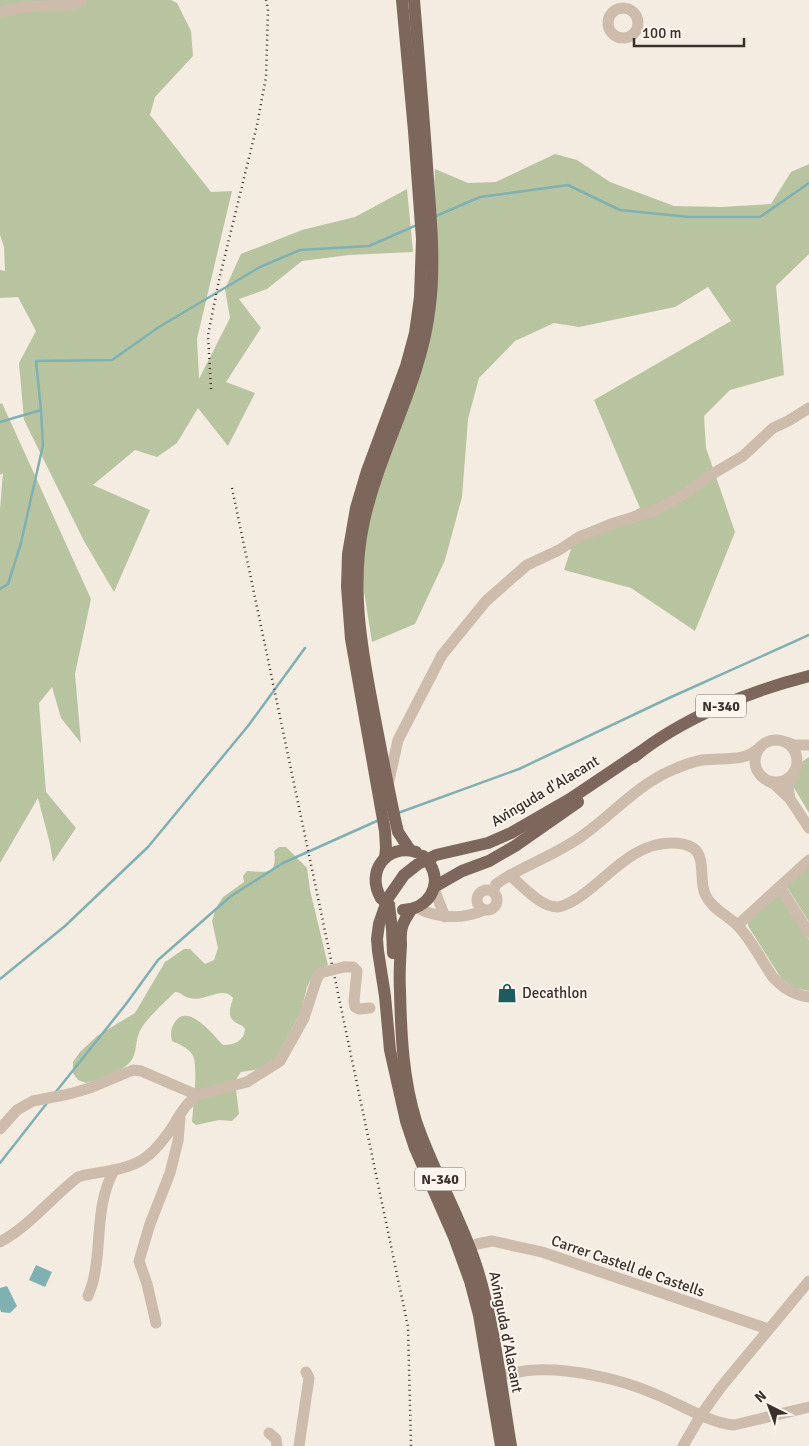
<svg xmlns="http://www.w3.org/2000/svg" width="809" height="1446" font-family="Signika,sans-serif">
  <rect width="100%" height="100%" fill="#f4ebe1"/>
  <g fill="#b8c4a0">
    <polygon points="0,0 171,0 177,3 191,31 193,56 155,97 150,115 211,192 232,191 197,339 199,379 230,318 225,289 241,254 302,230 355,217 407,189 413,252 349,255 302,261 267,289 239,299 261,328 226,382 255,393 228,446 198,408 177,443 157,457 135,450 93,485 150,510 114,592 84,541 24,420 19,363 36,331 18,297 0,298 0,270 5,271 4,247 0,235"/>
    <polygon points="555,154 577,160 610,182 674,206 721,207 771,204 791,172 809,164 809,254 776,286 784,375 730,390 704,416 706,448 735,532 695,631 631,588 564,570 574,540 640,508 594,400 731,321 708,287 675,307 579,327 554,323 515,341 479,378 468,419 462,497 445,560 415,624 372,642 358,553 426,333 435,169 468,183 496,182"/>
    <polygon points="2,403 91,599 75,674 81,743 61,718 52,687 39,703 46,792 76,828 53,862 50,844 38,798 0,863 0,509 3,473 0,475 0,404"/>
    <polygon points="809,757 809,813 793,786 803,761"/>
    <path d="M279 847H286L307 868 310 890 328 965 321 968 314 973 307 987 301 1012 276 1058 260 1069 241 1072 235 1081 239 1114 232 1121 219 1120 196 1125 192 1122C193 1108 199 1064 192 1054 187 1047 178 1044 172 1041 170 1034 171 1028 175 1022 188 1002 213 1035 223 1045 235 1045 244 1041 245 1029 242 1024 239 1025 235 1022 226 1016 231 1006 233 998 224 988 213 996 202 998 199 999 193 999 190 998 183 997 182 992 175 992 166 1001 146 1019 141 1029 136 1037 137 1046 134 1055 129 1071 101 1079 86 1083L78 1080 73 1073V1062L80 1052 97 1036 135 1013 165 962 184 949H190L205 964 214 960 218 948 212 921 216 908 223 897 244 882 243 876 247 871C266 872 278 876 274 851Z"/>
    <polygon points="809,864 809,922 787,887"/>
    <polygon points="776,895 780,895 809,940 809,991 794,988 781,978 748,926 748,922"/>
  </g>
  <g fill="#7fb0b2">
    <polygon points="36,1265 52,1272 45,1287 29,1280"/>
    <polygon points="7,1286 17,1306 10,1313 1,1312 0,1309 0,1288"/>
  </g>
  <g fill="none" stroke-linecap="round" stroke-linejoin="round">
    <g stroke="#7fb0b2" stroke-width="2.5">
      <polyline points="436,216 480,197 568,185 620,210 689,217 760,217 809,183"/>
      <polyline points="0,422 41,410 36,361 112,360 159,327 260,267 300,250 369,246 417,225"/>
      <polyline points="0,589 8,584 21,543 43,445 41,410"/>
      <polyline points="398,813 519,769 669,698 809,635"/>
      <polyline points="0,979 65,926 148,847 248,726 305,648"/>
      <polyline points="55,1093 126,1004 158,960 231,896 283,863 379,820"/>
      <polyline points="0,1163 47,1103"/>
    </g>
    <g stroke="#cdbbac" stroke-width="11">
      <circle cx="623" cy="23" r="15"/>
      <polyline points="0,12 22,7 72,5 82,0"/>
      <circle cx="776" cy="761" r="21"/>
      <polyline points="786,742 794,745 809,745"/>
      <polyline points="768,781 774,784 790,799 788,786 794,774"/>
      <polyline points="388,785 398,740 442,655 486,601 527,565 559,550 579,537 611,524 653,511 683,495 714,473 743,456 773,428 788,421 809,408"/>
      <polyline points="790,799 809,828"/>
      <path d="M510 875C521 885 541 907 557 907 564 907 571 902 578 898 607 879 632 843 671 843 678 843 687 844 693 848 706 856 699 881 705 894 712 910 727 914 738 926 750 938 762 961 772 976 782 988 793 995 809 997"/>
      <polyline points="780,887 809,933"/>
      <polyline points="434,889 445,917"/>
      <circle cx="487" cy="900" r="10"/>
      <path d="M493 891 496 884 502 880C528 864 557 854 582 836 612 815 636 786 670 771 681 766 691 762 702 760 722 757 745 763 760 747"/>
      <path d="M417 908C438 918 462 920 484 910"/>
      <polyline points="738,926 742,921 809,860"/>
      <polyline points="344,967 353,967 357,971 354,1001 355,1007 359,1009 370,1008"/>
      <polyline points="0,1129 17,1110 33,1101 69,1094 90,1088 133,1070 141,1071 197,1095 247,1082 280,1061 304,1018 316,981 320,973"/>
      <path d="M0 1242C30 1226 51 1198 78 1177L85 1175C129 1167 144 1169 171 1129 176 1122 180 1113 186 1106 189 1102 194 1099 197 1095"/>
      <polyline points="477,1244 492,1241 542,1252 768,1329"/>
      <path d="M88 1296C90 1290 93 1284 94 1277 102 1240 95 1206 114 1170"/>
      <polyline points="156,1323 147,1284 139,1261 150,1224 170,1173 178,1141 180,1118"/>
      <path d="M508 1374C516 1373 526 1370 534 1370 571 1368 621 1379 655 1394 678 1403 709 1423 734 1425L809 1407"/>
      <polyline points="269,1433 276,1439 277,1446"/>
      <polyline points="299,1446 309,1378 306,1372"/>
      <polyline points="683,1446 701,1415 721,1387 809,1281"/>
    </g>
    <g stroke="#7d675c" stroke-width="12">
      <path d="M634 757C682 718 750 691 809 676"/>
      <path d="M410 850 398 832 395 819C387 782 380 745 373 708 361 646 350 584 364 521 380 448 422 381 430 305 435 263 431 221 428 180 424 120 419 60 414 0"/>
      <polyline points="385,858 386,848 385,831 351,639 347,587 348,554 356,508 367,471 406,366 415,333 420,297 422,239 414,131 402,0"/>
      <polyline points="434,887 462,871 489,861 515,846 578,802"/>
      <path d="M381 898C365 872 387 843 416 852"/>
      <polyline points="389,905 392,929 393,953"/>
      <path d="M403 910C428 909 443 886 430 864"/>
      <path d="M411 910C408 915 404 920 402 927 400 933 401 939 401 945 400 960 399 976 400 991 401 1035 403 1079 416 1121 433 1172 461 1217 477 1268 495 1326 501 1387 511 1446"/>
      <polyline points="501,1446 479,1315 470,1281 454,1237 415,1148 406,1121 390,1050 385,996 378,951 377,939 379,924 388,898 404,875 418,864 436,855 488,843 511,833 570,799 640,752"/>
    </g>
    <g stroke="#3b302b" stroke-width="2.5" stroke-dasharray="1 4" stroke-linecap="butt">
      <polyline points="211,389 208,335 219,280 257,125 266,77 268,9 266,0"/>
      <polyline points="232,488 408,1327 411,1446"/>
    </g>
    <polyline stroke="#cdbbac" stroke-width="11" points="320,973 344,967"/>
    <g stroke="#7d675c" stroke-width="12">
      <polyline points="423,856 430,864"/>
      <polyline points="381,898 389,905"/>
    </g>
  </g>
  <defs>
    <symbol id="shop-bare" viewBox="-9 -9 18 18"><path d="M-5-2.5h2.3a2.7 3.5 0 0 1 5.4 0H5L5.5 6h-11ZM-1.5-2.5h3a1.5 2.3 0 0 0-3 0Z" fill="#1f5a5e" stroke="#fbf5ee" stroke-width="2.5" paint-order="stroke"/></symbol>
  </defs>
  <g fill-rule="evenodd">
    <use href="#shop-bare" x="493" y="979" width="28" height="28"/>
  </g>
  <g text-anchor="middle" stroke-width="4" stroke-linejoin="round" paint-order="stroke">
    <g fill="#fbf5ee" stroke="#756b66" stroke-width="1">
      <rect x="696" y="694.5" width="50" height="23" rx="4"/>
      <rect x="415" y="1167.5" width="50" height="23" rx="4"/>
    </g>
    <g font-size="14" font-weight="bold" fill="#3b302b">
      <text x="721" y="711">N-340</text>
      <text x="440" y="1184">N-340</text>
    </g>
    <g font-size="15" fill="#3b302b" stroke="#fbf5ee">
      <text transform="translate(545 791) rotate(-31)" y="5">Avinguda d'Alacant</text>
      <text transform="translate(628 1266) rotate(19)" y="5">Carrer Castell de Castells</text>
      <text transform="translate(506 1332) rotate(79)" y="5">Avinguda d'Alacant</text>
    </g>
    <g font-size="15" fill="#3b302b" stroke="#fbf5ee" text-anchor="start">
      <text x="522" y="998">Decathlon</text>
    </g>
  </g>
  <g transform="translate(769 1406) rotate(318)" stroke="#fbf5ee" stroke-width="4" paint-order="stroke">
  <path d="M0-4L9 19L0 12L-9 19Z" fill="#3b302b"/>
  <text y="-8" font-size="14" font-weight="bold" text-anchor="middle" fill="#3b302b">N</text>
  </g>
  <path d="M634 38v8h110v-8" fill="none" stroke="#3b302b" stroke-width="2.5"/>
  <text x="642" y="38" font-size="15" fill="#3b302b" stroke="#fbf5ee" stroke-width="4" paint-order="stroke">100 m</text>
</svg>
